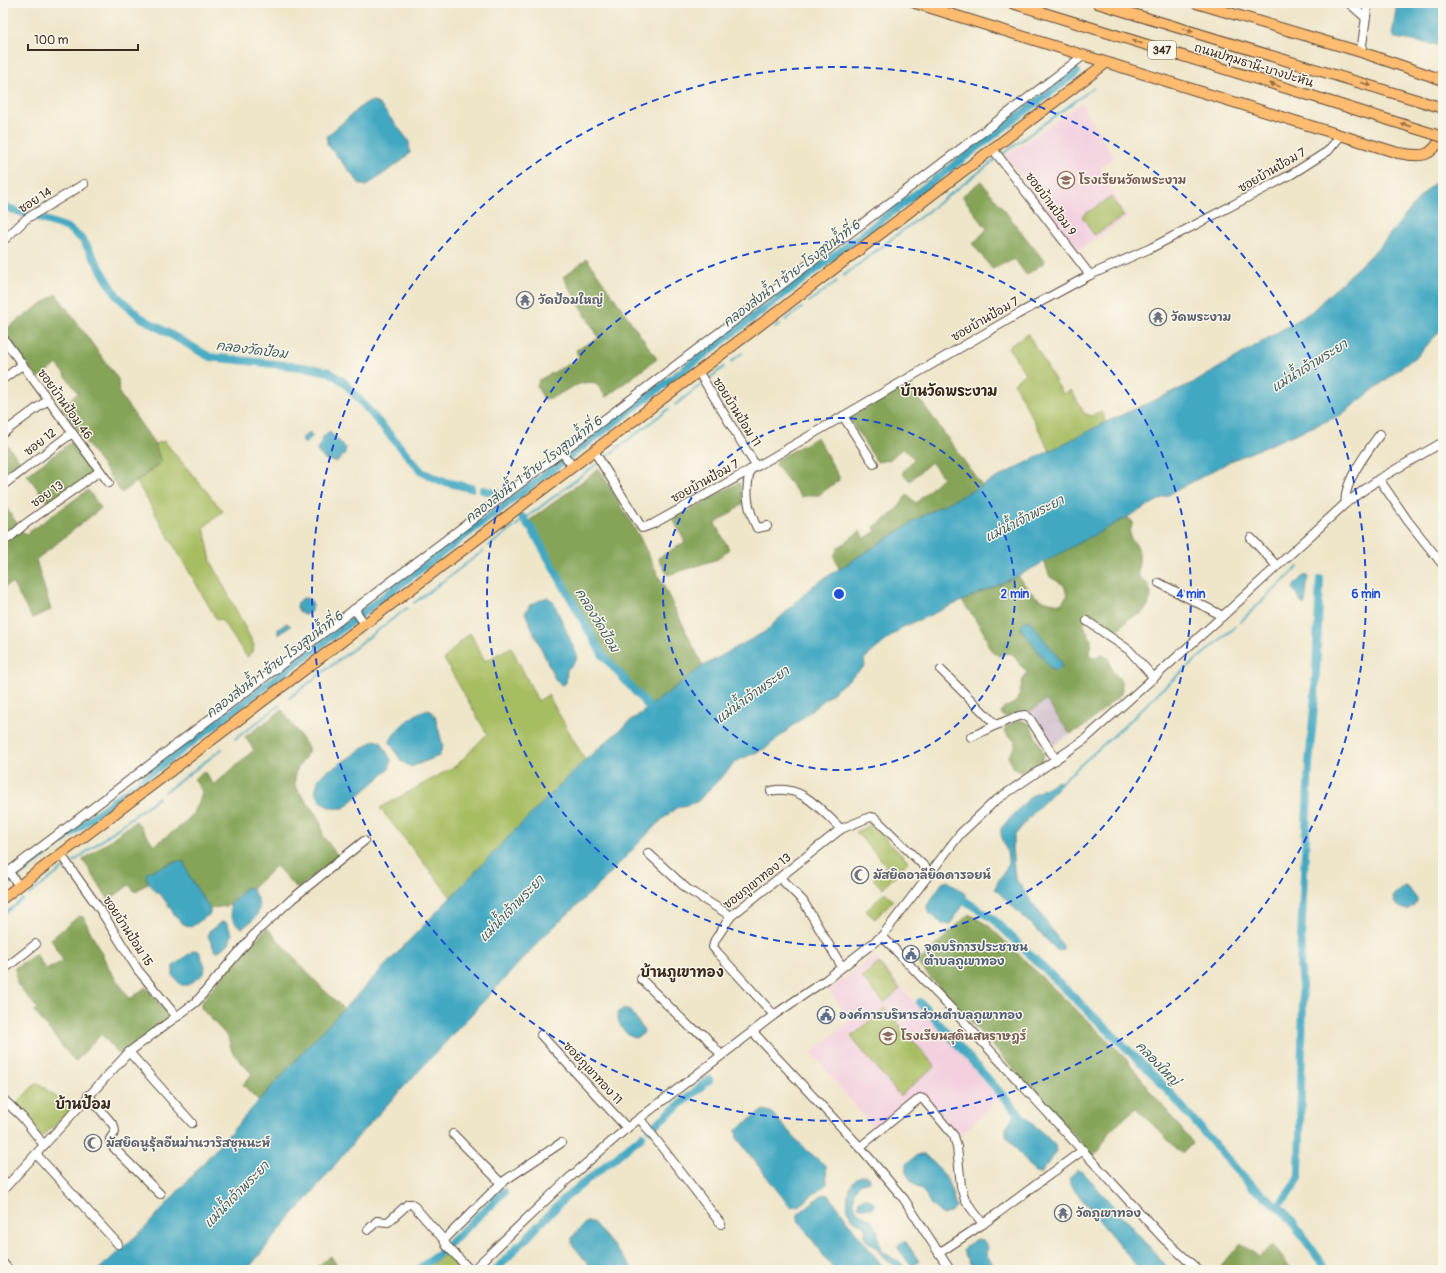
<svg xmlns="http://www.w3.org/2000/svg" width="1446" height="1273" font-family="Pangolin,'Playpen Sans Thai',sans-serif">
  <rect width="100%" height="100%" fill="#fbf7ec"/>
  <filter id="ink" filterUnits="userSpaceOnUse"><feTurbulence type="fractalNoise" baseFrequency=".025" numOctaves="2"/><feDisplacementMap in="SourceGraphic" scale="8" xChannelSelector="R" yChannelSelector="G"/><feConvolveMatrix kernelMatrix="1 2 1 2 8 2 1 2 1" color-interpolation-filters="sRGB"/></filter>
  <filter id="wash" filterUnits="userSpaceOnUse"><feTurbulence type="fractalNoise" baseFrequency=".012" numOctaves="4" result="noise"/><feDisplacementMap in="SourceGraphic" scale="16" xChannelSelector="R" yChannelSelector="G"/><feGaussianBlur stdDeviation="0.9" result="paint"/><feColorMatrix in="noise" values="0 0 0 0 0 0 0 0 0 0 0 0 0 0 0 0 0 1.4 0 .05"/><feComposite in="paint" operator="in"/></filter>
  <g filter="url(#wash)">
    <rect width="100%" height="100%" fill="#efe6ca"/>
    <g fill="#f3cfdf">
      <polygon points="1081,103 1114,157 1100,167 1127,218 1076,251 1006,156"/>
      <polygon points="874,956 999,1098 959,1136 921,1095 877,1132 812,1053 850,1020 829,990"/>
    </g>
    <polygon fill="#cfbdce" points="1046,700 1070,734 1052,746 1029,712"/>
    <g fill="#a7bd62" stroke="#717440">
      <polygon points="1111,197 1124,216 1094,235 1082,216"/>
      <polygon points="1028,334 1063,394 1071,390 1084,413 1091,416 1101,411 1106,422 1050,451 1014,383 1025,373 1008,347"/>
      <polygon points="164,441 223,511 204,527 211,561 254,645 253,651 247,657 221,619 217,620 137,482 161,462 155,444"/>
      <polygon points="470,633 485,661 511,647 538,701 548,695 585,760 451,897 380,808 457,765 487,734 444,659 456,646"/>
      <polygon points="874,823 888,842 908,861 883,889 873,879 886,865 856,832"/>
      <polygon points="885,892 893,900 875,919 866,911"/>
      <polygon points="879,963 900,989 884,1003 862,977"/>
      <polygon points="885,1008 935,1066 900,1096 851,1037"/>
      <polygon points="37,1082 72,1109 43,1136 40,1135 15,1105"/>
      <polygon points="447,1252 462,1270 426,1270"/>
    </g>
    <g fill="#85a458" stroke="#60673b">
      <polygon points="981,181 1045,262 1026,275 1015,259 992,269 973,244 987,229 962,196"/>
      <path d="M587 259 657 359 606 397 596 383C573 379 560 399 544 399L537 387 539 380 579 359 576 350 599 338 563 277Z"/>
      <polygon points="56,294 118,379 119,393 155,444 161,462 122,493 61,408 78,393 57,364 38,378 3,331"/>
      <polygon points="908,383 982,486 924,515 839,569 834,556 838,548 860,531 864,539 876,531 874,527 895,512 907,494 916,503 943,477 931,462 910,481 902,473 914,459 903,448 889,460 877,462 849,418"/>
      <polygon points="817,437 839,477 839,480 819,495 811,495 801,497 776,465 777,460"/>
      <polygon points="74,440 96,470 49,504 27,475"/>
      <polygon points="4,441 25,467 3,485 3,442"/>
      <polygon points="599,469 639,536 703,666 652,705 605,652 530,520"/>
      <polygon points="738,483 740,484 743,504 715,524 729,549 718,559 668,575 658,558 685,542 673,519"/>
      <polygon points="88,490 101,508 36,560 51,610 32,618 12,583 3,588 3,503 25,535"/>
      <path d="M1127 517 1133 522 1130 532 1131 539C1145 550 1136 564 1139 577L1148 584 1151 594 1148 606 1141 614 1130 618 1120 628 1111 629 1095 618 1089 617 1083 624 1091 639 1090 654 1093 658 1102 655 1109 658C1110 661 1110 665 1111 668 1115 679 1125 676 1121 694L1085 726 1070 734 1046 700C1041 703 1036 709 1030 711 1028 713 1005 717 1003 716L1001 712 1004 707C1019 704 1019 696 1022 683 1023 678 1026 676 1027 671L1020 665 1013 654 1007 653 999 656C986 649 989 644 984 633 978 622 969 611 962 601L1018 576C1034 596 1034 600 1061 604L1067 596 1064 585 1050 577 1044 561Z"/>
      <path d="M282 710 308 747V752L295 773V786L320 820 323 836 338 856 297 889 276 866 252 889 246 887 230 905 210 909 190 878 183 862C171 859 156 870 146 877L148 883 135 892 129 885 109 900 83 860 136 821 154 845C176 829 197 820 202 791L194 779 204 771 214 785 254 750 245 737Z"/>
      <polygon points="1021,720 1029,724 1044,753 1042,760 1021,772 1015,769 1008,757 1015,746 1015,740 1008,736 1004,729 1008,725"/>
      <polygon points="969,914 989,926 1125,1057 1151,1092 1193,1143 1182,1154 1136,1108 1110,1131 1094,1157 917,963"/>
      <polygon points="79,916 83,917 111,972 130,999 146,987 171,1018 121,1056 101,1034 75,1062 34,1011 37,1008 17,984 15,968 36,954 46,970 63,961 51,939"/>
      <polygon points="267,928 322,988 344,1009 259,1101 243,1085 252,1074 232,1052 228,1037 201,1008 201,1003 225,972"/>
      <polygon points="1241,1243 1259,1257 1272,1244 1292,1270 1218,1270"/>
      <polygon points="331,1256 340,1270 312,1270"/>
    </g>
    <g fill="#42a8c2" stroke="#3e6970">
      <polygon points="1397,3 1443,3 1443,46 1395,38 1392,35"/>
      <polygon points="373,101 380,105 409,141 410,153 403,160 366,186 360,184 336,155 327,144 327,136 364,104"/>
      <polygon points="1443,175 1443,328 1419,354 1341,415 1233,460 1018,576 901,628 864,659 865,666 766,748 737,761 697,802 676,808 656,825 598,886 545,935 361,1133 298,1210 297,1209 247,1270 98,1270 145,1228 309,1045 516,829 585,760 628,723 703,666 766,631 814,585 924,515 1106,422 1197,381 1311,312 1381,245 1423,194"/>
      <polygon points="329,431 346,448 344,455 336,462 324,459 317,451 323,437"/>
      <polygon points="309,432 313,436 305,444 301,439"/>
      <polygon points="1304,575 1308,576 1305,604 1302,604 1293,589 1295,584"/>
      <polygon points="547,597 553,601 577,655 576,661 567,670 566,683 562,685 556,681 525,613 530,605"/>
      <circle cx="305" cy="606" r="8"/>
      <polygon points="1025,621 1030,621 1061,661 1062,667 1056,671 1052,670 1021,629 1022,624"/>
      <polygon points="287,623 291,626 278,635 278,629"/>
      <path d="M429 709 435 716 443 746 439 756 411 767 401 761 390 742C393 730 417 711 429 709Z"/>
      <path d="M375 740 381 742 391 760 389 769 344 808C327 810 323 805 315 792L319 778 325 772 338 765Z"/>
      <path d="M1058 781 1062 783 1060 786 1034 812 1015 835 1012 848 1015 878 1063 946V949L1058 951 995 889C997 880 1006 872 1008 863 1009 849 999 838 1001 828L1031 796Z"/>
      <path d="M179 861 184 862 190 878 210 909V914L191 927C176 924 172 908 163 898 158 893 151 888 148 881 146 878 146 876 147 872Z"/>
      <polygon points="948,881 965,894 964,904 950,924 942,924 928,912 927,906 942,883"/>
      <path d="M1404 886 1408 887 1417 899V903L1407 910C1400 908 1393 904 1393 896Z"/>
      <path d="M246 887 252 889C263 907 262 916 242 928 233 923 230 915 230 905Z"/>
      <polygon points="222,922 226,922 232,934 229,943 219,951 215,951 208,936 209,931"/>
      <polygon points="194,950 199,951 205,966 204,974 188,985 181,985 173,976 173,966"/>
      <path d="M624 1008 630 1011 644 1030 643 1034 635 1038C624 1035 618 1024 617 1013Z"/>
      <polygon points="763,1110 771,1112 804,1148 826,1166 827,1184 798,1206 790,1207 737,1138 736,1130"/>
      <polygon points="1022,1113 1055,1145 1056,1151 1041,1174 1035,1173 1006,1135 1006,1127 1015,1114"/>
      <path d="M917 1155H925C945 1172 950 1182 956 1207L952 1211 943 1215 931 1205 923 1191 912 1182 906 1173V1164Z"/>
      <polygon points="1077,1170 1083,1172 1170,1270 1140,1270 1071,1186 1069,1179"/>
      <path d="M865 1175 869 1177V1181L860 1184 854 1191 853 1201 857 1211 872 1221 878 1231 879 1244 883 1252 902 1264 908 1270H902L883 1258 876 1247 866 1240 865 1236 866 1228C862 1223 855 1223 851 1217 845 1208 847 1189 854 1181 857 1177 861 1176 865 1175Z"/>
      <polygon points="823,1194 829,1195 855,1231 886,1270 834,1270 798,1220 798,1214"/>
      <polygon points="865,1198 871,1200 875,1205 874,1208 862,1208 858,1206 859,1200"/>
      <polygon points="586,1222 593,1222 634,1270 593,1270 572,1244 572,1237"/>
      <polygon points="977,1239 983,1240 988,1247 986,1254 997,1270 974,1270 963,1251 966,1246"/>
      <polygon points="903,1241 906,1242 918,1260 919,1262 911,1266 898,1248 898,1246"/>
    </g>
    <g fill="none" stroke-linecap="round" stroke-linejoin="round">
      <g stroke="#42a8c2" stroke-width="2">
        <polyline points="1003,154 1093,88"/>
        <polyline points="843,276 995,160"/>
        <polyline points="809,302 837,281"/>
        <polyline points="785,320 802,308"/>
        <polyline points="775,328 780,325"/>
        <polyline points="731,362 742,353"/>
        <polyline points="707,380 724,367"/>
        <polyline points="675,405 702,384"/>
        <polyline points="603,459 670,408"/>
        <polyline points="489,546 597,464"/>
        <polyline points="414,603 483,551"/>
        <polyline points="1240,622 1298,567"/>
        <polyline points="289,698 407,608"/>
        <polyline points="235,739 280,705"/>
        <polyline points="1059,784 1131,720 1162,689 1236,626"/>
        <polyline points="165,792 222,749"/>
        <polyline points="73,862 159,797"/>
        <polyline points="29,895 65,867"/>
        <polyline points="3,915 23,899"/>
      </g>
      <g stroke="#42a8c2" stroke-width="8">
        <polyline points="3,206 26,214"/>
        <polyline points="39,218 68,228 83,240 117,296 140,317 210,357 310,368 329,372 344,382 422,472 441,481 471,488"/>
        <polyline points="483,490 501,494"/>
        <polyline points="522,517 533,531 602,654 656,715"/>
        <polyline points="3,885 1077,72"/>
        <polyline points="956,895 992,918 1155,1076 1250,1185 1285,1212 1327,1270"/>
        <polyline points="920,1002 1026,1122"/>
        <polyline points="650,1129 709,1080"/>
        <polyline points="1299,1173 1303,1001 1300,962 1309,764 1315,696 1320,579"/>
        <polyline points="1278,1207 1296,1183 1299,1177"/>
        <polyline points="543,1221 565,1198 642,1136"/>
        <polyline points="524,1241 538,1226"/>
        <polyline points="450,1243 504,1192"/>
        <polyline points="418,1270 443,1250"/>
        <polyline points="496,1270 519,1245"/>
      </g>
    </g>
  </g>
  <g filter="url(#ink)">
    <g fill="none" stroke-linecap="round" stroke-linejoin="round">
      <defs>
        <g id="minor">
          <polyline points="1349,3 1366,18"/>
          <polyline points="1361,52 1368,3"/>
          <polyline points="992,148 1090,275"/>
          <polyline points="3,241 26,219 84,184"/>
          <polyline points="3,338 109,483"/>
          <polyline points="698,371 756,466"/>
          <polyline points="3,379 22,365"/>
          <polyline points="843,416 874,464"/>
          <polyline points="3,433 48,400"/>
          <polyline points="594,451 642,528 653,524 768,460 1018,314 1090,275 1151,248 1292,174 1328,151 1341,135"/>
          <polyline points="562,452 573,467"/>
          <path d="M750 470C745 492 747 507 757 528L767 526"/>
          <polyline points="1379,479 1408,521 1443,565"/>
          <polyline points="3,485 72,433"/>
          <path d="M1346 503C1342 484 1369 449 1380 434"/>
          <polyline points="9,538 25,524 100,471"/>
          <polyline points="1251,538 1276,565"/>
          <polyline points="1159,583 1223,616"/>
          <polyline points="354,609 365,624"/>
          <polyline points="1087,621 1129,650 1154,678"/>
          <polyline points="941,670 996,725 1019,716 1025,715 1030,719 1056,760"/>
          <polyline points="971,737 996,725"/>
          <path d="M771 791C802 784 821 810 841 829L870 817 875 818 931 873"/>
          <polyline points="648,853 687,889 731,916"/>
          <polyline points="61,855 101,911 138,970 177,1017"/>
          <polyline points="9,872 19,886"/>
          <polyline points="3,876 1083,56"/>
          <polyline points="780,878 803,901 842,967"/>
          <polyline points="882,936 964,1022 1164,1239 1198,1270"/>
          <polyline points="3,970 36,944"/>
          <polyline points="641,979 691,1028 703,1034 721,1055"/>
          <polyline points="774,1015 718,953 713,947 715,940 731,916 841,829"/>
          <polyline points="753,1032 860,1147 904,1199 950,1270"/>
          <polyline points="541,1035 627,1128"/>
          <polyline points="129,1052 192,1123"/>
          <polyline points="88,1095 114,1126 115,1132 110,1139 111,1145 160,1194"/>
          <polyline points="3,1099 22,1117 44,1145"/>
          <polyline points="640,1119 721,1224"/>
          <polyline points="453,1134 501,1183"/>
          <polyline points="860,1147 920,1098 923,1099 954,1136 957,1147 961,1186 965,1200 983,1224"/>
          <polyline points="36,1154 118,1244"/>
          <polyline points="3,1190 129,1052 196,1002 257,931 292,899 364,841"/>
          <polyline points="368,1230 377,1221 388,1222 408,1204 412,1204 444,1240"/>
          <polyline points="939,1253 983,1224 1083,1150"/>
          <polyline points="3,1263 9,1270"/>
          <polyline points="470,1270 446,1245 444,1240 501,1183 561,1143"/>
          <polyline points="473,1270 567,1180 627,1128 774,1015 827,979 882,936 960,834 995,801 1084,740 1226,613 1346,503 1379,479 1443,442"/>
        </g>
        <g id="major">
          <path d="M915 3 1398 153C1423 157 1431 158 1443 135"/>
          <polyline points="1012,3 1312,96"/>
          <polyline points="1097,3 1443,108"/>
          <polyline points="1196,3 1361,52 1443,80"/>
          <polyline points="3,898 1106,63"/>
        </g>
      </defs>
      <use href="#minor" stroke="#564638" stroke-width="10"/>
      <use href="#major" stroke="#564638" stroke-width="12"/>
      <use href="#minor" stroke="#fff" stroke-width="8"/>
      <use href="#major" stroke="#febc71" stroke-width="10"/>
      <defs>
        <polyline id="major-bridge" points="1312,96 1443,137"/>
      </defs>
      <use href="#major-bridge" stroke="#564638" stroke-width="12" stroke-linecap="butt"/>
      <use href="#major-bridge" stroke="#febc71" stroke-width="10"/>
    </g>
    <defs><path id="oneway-solid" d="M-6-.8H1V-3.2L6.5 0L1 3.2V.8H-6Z"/></defs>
    <g fill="#936c43">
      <use href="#oneway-solid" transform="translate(1188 30) rotate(17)"/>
      <use href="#oneway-solid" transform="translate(1137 42) rotate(-163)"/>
      <use href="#oneway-solid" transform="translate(1366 84) rotate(17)"/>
      <use href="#oneway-solid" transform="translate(1275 85) rotate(-163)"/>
      <use href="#oneway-solid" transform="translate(1406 125) rotate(-163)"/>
    </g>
  </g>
  <g fill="none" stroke="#1d4ed8" stroke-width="2" stroke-dasharray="7 5">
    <circle cx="839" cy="594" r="176"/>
    <circle cx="839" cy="594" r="352"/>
    <circle cx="839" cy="594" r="527"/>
  </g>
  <defs>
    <symbol id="school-ring" viewBox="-11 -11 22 22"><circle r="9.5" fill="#fbf7ec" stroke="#8d6e63" stroke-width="1.5"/><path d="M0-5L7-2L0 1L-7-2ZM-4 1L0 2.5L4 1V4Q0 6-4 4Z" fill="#8d6e63"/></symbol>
    <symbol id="temple-ring" viewBox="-11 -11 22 22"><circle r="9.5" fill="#fbf7ec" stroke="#6b7280" stroke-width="1.5"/><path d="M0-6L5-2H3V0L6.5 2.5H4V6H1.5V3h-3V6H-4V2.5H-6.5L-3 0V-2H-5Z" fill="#6b7280"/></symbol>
    <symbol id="mosque-ring" viewBox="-11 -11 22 22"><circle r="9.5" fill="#fbf7ec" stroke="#6b7280" stroke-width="1.5"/><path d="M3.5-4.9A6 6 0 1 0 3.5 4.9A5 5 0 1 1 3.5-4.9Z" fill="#6b7280"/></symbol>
    <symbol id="civic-ring" viewBox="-11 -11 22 22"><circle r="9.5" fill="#fbf7ec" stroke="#5c6f8a" stroke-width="1.5"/><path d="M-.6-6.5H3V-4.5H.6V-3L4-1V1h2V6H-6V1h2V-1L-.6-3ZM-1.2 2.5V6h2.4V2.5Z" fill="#5c6f8a"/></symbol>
  </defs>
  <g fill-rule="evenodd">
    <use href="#school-ring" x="1056" y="170" width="20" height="20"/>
    <use href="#temple-ring" x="515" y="290" width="20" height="20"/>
    <use href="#temple-ring" x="1148" y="307" width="20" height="20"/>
    <use href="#mosque-ring" x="850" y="865" width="20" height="20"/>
    <use href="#civic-ring" x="901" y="944" width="20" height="20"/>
    <use href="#civic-ring" x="816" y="1005" width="20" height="20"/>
    <use href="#school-ring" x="878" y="1026" width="20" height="20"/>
    <use href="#mosque-ring" x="83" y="1133" width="20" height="20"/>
    <use href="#temple-ring" x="1053" y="1203" width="20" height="20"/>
  </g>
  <g text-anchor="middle" stroke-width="3" stroke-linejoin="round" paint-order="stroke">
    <rect fill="#fbf7ec" stroke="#75685c" stroke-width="1" x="1148" y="41" width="28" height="18" rx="3"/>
    <g font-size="11" font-weight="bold" fill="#3b2a1e">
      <text x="1162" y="54">347</text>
    </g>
    <g font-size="12" fill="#3b2a1e" stroke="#fbf7ec">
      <text transform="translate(1254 65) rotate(17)" y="4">ถนนปทุมธานี-บางปะหัน</text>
      <text transform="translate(1272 170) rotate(-30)" y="4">ซอยบ้านป้อม 7</text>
      <text transform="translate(35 200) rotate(-33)" y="4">ซอย 14</text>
      <text transform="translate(1051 204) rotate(53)" y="4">ซอยบ้านป้อม 9</text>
      <text transform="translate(985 319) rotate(-30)" y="4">ซอยบ้านป้อม 7</text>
      <text transform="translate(65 404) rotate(54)" y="4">ซอยบ้านป้อม 46</text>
      <text transform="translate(737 412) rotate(58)" y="4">ซอยบ้านป้อม 11</text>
      <text transform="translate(40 442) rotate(-37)" y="4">ซอย 12</text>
      <text transform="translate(705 481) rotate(-29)" y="4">ซอยบ้านป้อม 7</text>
      <text transform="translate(47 494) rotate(-35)" y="4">ซอย 13</text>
      <text transform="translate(757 881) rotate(-38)" y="4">ซอยภูเขาทอง 13</text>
      <text transform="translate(128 931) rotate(57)" y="4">ซอยบ้านป้อม 15</text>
      <text transform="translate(593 1073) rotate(47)" y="4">ซอยภูเขาทอง 11</text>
    </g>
    <g font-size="12" font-weight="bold" fill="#785e54" stroke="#fbf7ec" text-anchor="start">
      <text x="1079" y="184">โรงเรียนวัดพระงาม</text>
      <text x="901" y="1040">โรงเรียนสุดินสหราษฎร์</text>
    </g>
    <g font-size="12" font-weight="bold" fill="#5b616d" stroke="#fbf7ec" text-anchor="start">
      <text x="538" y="304">วัดป้อมใหญ่</text>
      <text x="1171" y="321">วัดพระงาม</text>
      <text x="873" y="879">มัสยิดอาลียิดดารอยน์</text>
      <text x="106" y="1147">มัสยิดนูรุ้ลอีหม่านวาริสซุนนะห์</text>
      <text x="1076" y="1217">วัดภูเขาทอง</text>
    </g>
    <g font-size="12" font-weight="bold" fill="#4e5e75" stroke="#fbf7ec" text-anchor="start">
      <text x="924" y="951">จุดบริการประชาชน<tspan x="924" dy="14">ตำบลภูเขาทอง</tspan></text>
      <text x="839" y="1019">องค์การบริหารส่วนตำบลภูเขาทอง</text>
    </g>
    <g font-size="13" font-style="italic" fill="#3e5c60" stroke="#fbf7ec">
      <text transform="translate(791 273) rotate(-37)" y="5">คลองส่งน้ำ 1 ซ้าย-โรงสูบน้ำที่ 6</text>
      <text transform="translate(252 349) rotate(7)" y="5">คลองวัดป้อม</text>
      <text transform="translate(1309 365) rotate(-32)" y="5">แม่น้ำเจ้าพระยา</text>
      <text transform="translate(533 469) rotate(-37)" y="5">คลองส่งน้ำ 1 ซ้าย-โรงสูบน้ำที่ 6</text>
      <text transform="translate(1024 518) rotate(-27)" y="5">แม่น้ำเจ้าพระยา</text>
      <text transform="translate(598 620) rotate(59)" y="5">คลองวัดป้อม</text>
      <text transform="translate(274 664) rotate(-37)" y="5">คลองส่งน้ำ 1 ซ้าย-โรงสูบน้ำที่ 6</text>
      <text transform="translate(752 694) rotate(-36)" y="5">แม่น้ำเจ้าพระยา</text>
      <text transform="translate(511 908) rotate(-46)" y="5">แม่น้ำเจ้าพระยา</text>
      <text transform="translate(1158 1063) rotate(46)" y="5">คลองใหญ่</text>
      <text transform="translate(236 1194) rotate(-46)" y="5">แม่น้ำเจ้าพระยา</text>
    </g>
    <g font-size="14" font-weight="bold" fill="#3b2a1e" stroke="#fbf7ec">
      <text x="949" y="396">บ้านวัดพระงาม</text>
      <text x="682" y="977">บ้านภูเขาทอง</text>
      <text x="83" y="1109">บ้านป้อม</text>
    </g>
  </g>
  <circle cx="839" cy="594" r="6" fill="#1d4ed8" stroke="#fbf7ec" stroke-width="2"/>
  <g font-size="12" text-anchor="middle" font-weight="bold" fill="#1d4ed8" stroke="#fbf7ec" stroke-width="3" stroke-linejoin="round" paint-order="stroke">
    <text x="1015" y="598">2 min</text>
    <text x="1191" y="598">4 min</text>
    <text x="1366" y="598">6 min</text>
  </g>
  <rect width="1446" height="1273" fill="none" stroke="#fbf7ec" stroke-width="16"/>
  <path d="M28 44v6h110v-6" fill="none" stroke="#3b2a1e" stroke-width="2"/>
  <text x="34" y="44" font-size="12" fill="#3b2a1e" stroke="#fbf7ec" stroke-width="3" paint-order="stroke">100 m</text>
</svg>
